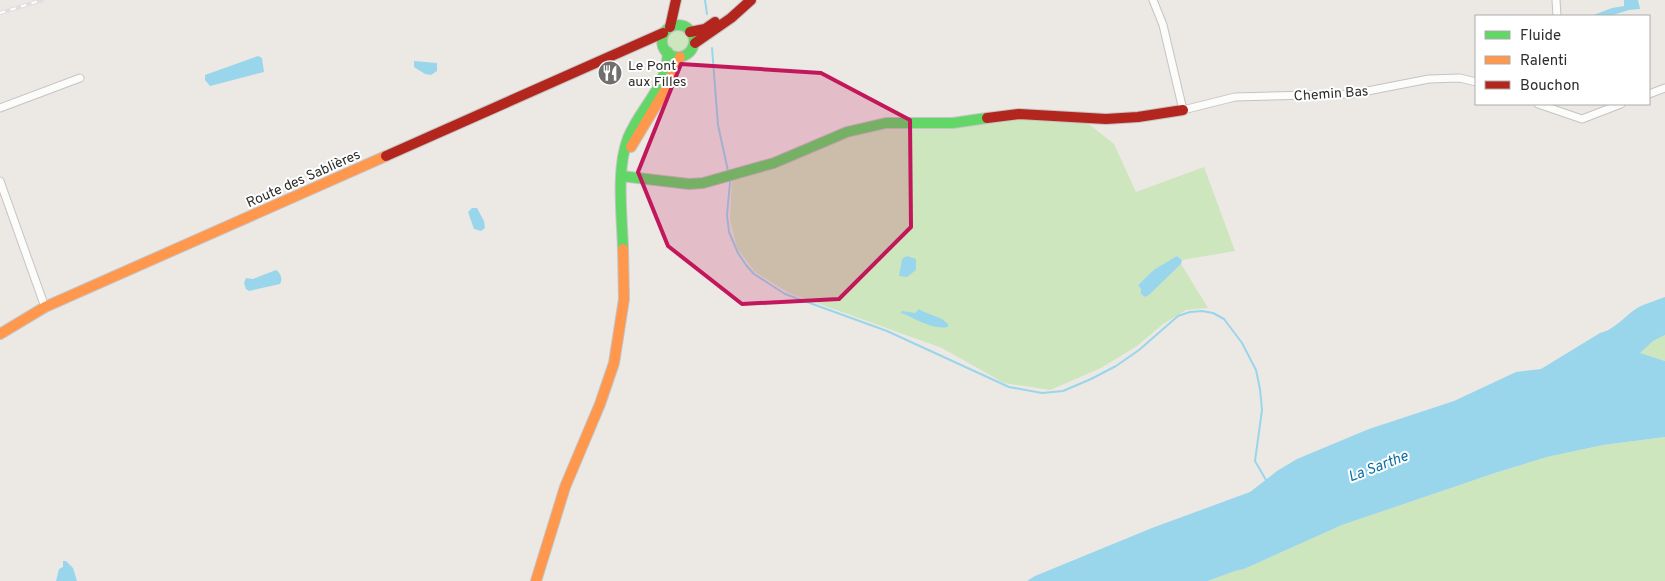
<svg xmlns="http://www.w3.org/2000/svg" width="1665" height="581" font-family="Overpass,sans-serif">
  <rect width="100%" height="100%" fill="#ece8e4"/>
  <g fill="#cee6be">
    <circle cx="678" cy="41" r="11"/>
    <polygon points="1018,117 1086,122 1114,144 1136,192 1204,167 1235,251 1182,260 1177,256 1138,284 1141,289 1141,294 1144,297 1149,295 1181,264 1208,308 1186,310 1163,324 1137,346 1101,368 1050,390 1004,383 942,348 789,293 755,272 737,248 730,220 732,178 829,143 885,127 937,129"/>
    <polygon points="1665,335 1665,361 1639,353 1653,341"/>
    <polygon points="1665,437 1665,581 1208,581 1235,571 1244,569 1342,525 1495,473 1547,457 1603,445"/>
  </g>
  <g fill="#99d6ec">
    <polygon points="1624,0 1638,0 1640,9 1629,10 1610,16 1591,16 1612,8 1624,6"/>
    <polygon points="258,56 262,58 264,72 210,86 205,80 205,75"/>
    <polygon points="414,61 437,63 437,71 431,75 425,74 414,67"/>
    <polygon points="472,208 477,208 484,221 485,228 481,231 474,229 468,212"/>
    <polygon points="907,256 916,259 916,270 907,277 899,276 902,259"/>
    <polygon points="1177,256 1182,260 1181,264 1149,295 1145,297 1141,294 1141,289 1138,285 1155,269"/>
    <path d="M276 270C281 273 283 279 280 284L249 291 246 289 244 283 246 278 253 279Z"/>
    <path d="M1665 297V335L1653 341 1640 353 1665 361V437L1603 445 1547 457 1495 473 1342 525 1244 569 1235 571 1208 581H1027L1035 576 1152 528 1250 492 1277 471 1297 459 1369 429 1454 401 1516 372 1541 369 1600 333C1615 330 1625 315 1639 307 1647 303 1657 300 1665 297Z"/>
    <path d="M919 309 922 311 942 319 948 324V327C932 330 916 319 902 313L900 314 902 311 915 313Z"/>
    <polygon points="63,561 66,561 73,568 77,581 56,581 59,569 63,567"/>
  </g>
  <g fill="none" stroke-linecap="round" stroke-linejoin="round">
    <g stroke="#99d6ec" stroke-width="2">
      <polyline points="705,0 707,14"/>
      <polyline points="712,48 718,125 728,171"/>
      <polyline points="730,182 727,215 729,232 738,253 746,265 754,274 785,294 887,331 1009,387 1042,393 1063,391 1091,379 1116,366 1139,350 1178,316 1190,312 1202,311 1213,313 1224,319 1242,343 1256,370 1260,389 1262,410 1255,461 1266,480"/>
    </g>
    <defs>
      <g id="street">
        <polyline points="1153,0 1163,25 1183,110 1235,97 1352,94 1429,79 1460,78 1476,82"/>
        <polyline points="1556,0 1557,16"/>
        <polyline points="1649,94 1665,88"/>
        <polyline points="1538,104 1582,119 1621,104"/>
        <polyline points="0,108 80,78"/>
        <polyline points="0,181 45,307"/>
      </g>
      <g id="fast">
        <circle cx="678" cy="41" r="16"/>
        <polyline points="621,176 689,184 703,183 774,163 847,132 886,123 953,123 987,118"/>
        <path d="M623 249C622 215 616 169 628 138 641 106 666 90 668 52"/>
      </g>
      <g id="slow">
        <polyline points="631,147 664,92 680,57"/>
        <polyline points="0,334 45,307 386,156"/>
        <polyline points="536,581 565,487 600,404 614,363 624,299 623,249"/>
      </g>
      <g id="jam">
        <polyline points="670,27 676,0"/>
        <polyline points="690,32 705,29 715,22"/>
        <polyline points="695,43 731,18 751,0"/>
        <polyline points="987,118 1019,114 1106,119 1138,117 1183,110"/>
        <polyline points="386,156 663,33"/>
      </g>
    </defs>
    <use href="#street" stroke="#c5c4c5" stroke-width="9"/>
    <use href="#fast" stroke="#c5c4c5" stroke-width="12"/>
    <use href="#slow" stroke="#c5c4c5" stroke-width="12"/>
    <use href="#jam" stroke="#c5c4c5" stroke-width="12"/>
    <use href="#street" stroke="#fcfcfb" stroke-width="7"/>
    <use href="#fast" stroke="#63d668" stroke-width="10"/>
    <use href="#slow" stroke="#ff974d" stroke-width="10"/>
    <use href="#jam" stroke="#b3261e" stroke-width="10"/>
    <defs>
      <polyline id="rail" points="0,13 42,0"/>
    </defs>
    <use href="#rail" stroke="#dfdfe1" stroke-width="4"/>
    <use href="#rail" stroke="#fff" stroke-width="2" stroke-dasharray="5.5" stroke-linecap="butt"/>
  </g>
  <path fill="#c2185b" fill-opacity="0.2" stroke="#c2185b" stroke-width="4" stroke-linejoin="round" d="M681 64 821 73 910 120 911 227 839 299 742 304 668 246 638 172Z"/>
  <defs>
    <symbol id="restaurant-disc" viewBox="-11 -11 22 22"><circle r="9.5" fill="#706f6e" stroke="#fff"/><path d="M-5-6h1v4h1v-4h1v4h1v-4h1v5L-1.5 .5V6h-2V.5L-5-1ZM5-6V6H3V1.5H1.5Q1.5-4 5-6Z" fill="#fff"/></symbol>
  </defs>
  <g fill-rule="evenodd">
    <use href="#restaurant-disc" x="596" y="59" width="28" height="28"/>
  </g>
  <g text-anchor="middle" stroke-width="4" stroke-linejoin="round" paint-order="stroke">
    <g font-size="14" fill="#2e2e2e" stroke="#fff" text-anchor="start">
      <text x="628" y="70">Le Pont<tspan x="628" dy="16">aux Filles</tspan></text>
    </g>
    <g font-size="14" fill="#2e2e2e" stroke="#fff">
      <text transform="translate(1331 93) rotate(-4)" y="5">Chemin Bas</text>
      <text transform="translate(303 178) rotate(-24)" y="5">Route des Sablières</text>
    </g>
    <g font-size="15" font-style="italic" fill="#0d6fa3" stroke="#fff">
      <text transform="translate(1378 466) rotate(-21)" y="5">La Sarthe</text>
    </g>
  </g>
  <rect x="1475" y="15" width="175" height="90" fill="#ffffff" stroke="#ababab"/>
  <rect x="1485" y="31" width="25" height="8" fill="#63d668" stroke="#ababab"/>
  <text x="1520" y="40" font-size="15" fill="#2e2e2e">Fluide</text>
  <rect x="1485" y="56" width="25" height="8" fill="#ff974d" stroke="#ababab"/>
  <text x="1520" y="65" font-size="15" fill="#2e2e2e">Ralenti</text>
  <rect x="1485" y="81" width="25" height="8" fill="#b3261e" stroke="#ababab"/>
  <text x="1520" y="90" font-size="15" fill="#2e2e2e">Bouchon</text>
</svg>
